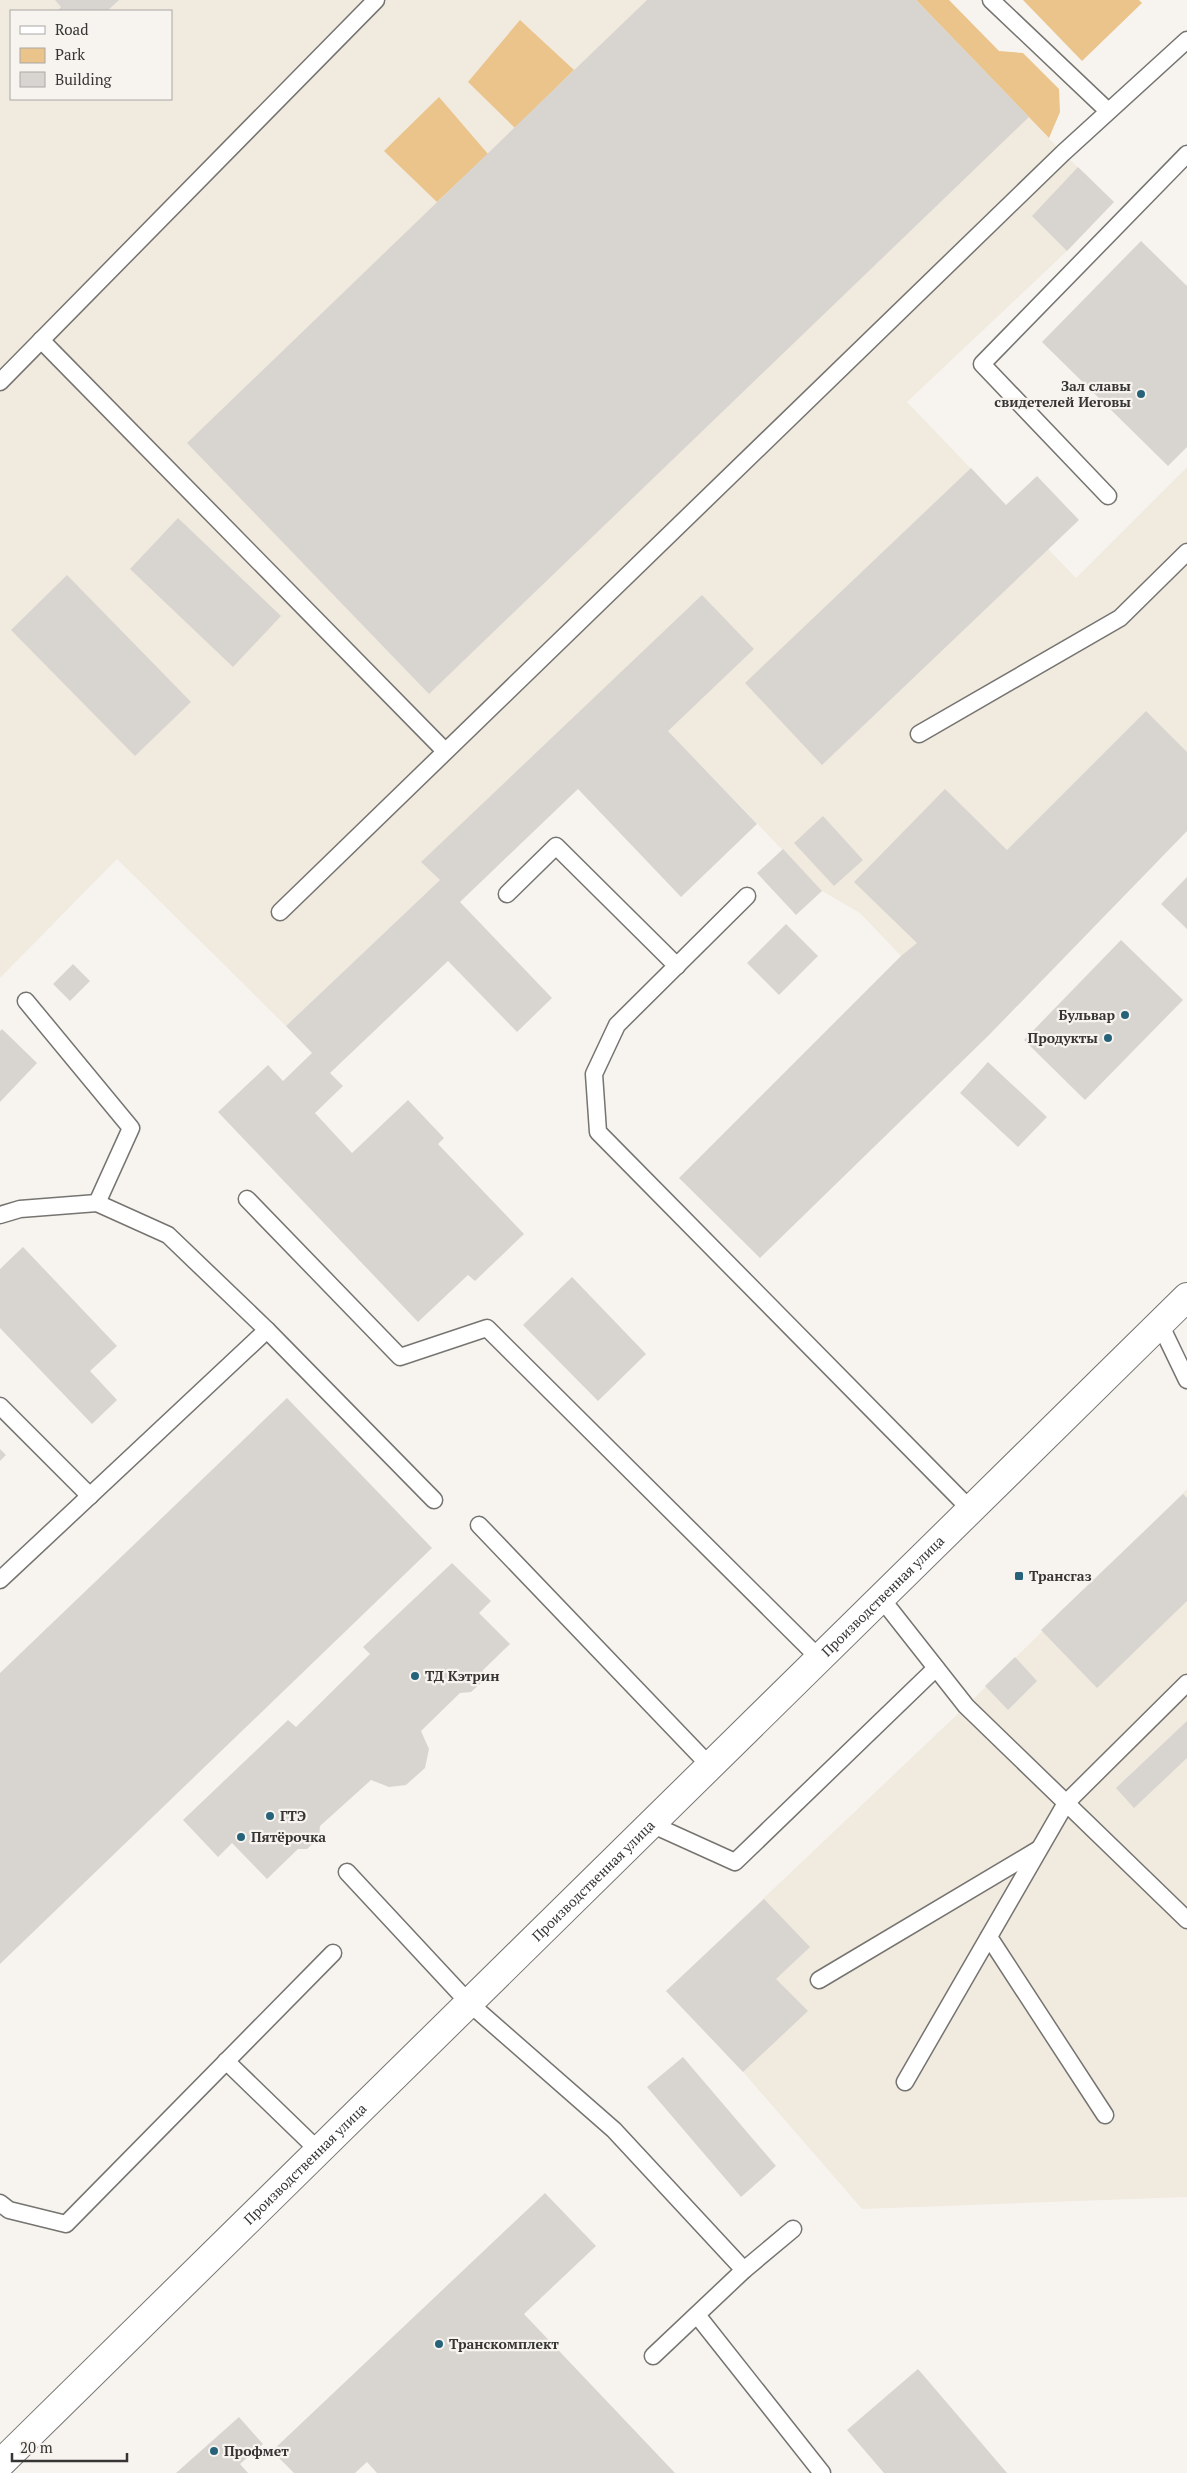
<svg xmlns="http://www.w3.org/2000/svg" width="1187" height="2473" font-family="'PT Serif',serif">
  <rect width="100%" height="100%" fill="#f7f4f0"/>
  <g fill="#f1eadf" fill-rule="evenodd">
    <path d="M0 0H916L1063 153 1114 202 1067 251 907 402 1076 578 1187 467V831L987 1037 901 956 860 913 822 891 668 731 422 862 440 880 286 1026 117 859 0 978ZM11 11H171V99H11Z"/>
    <polygon points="1187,1489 1187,2197 862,2209 743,2072 666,1991 966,1706"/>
  </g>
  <g fill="#eac48a">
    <polygon points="916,0 949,0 999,51 1023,53 1059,89 1060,112 1049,138"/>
    <polygon points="1023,0 1139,0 1142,3 1082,61"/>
    <polygon points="520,20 574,70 515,128 468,82"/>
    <polygon points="439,97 488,154 437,202 384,151"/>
  </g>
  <g fill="#d8d5d1">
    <polygon points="55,0 119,0 107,11 57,11 61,7"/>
    <polygon points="647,0 916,0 1029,117 429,694 187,443"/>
    <polygon points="1078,167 1114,202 1067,251 1032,216"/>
    <polygon points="1141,241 1187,286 1187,447 1168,466 1042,342"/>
    <polygon points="971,468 1006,505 1037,476 1079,520 822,765 745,683"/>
    <polygon points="178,518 281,616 233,667 130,569"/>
    <polygon points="67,575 191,702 135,756 11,630"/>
    <polygon points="702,595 754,649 668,731 757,824 681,897 578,789 460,902 552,998 517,1032 448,961 330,1073 343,1086 315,1113 352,1153 408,1100 444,1138 438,1144 524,1234 475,1281 468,1275 418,1322 218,1112 268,1065 283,1081 312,1053 286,1026 440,880 421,862"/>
    <polygon points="1146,711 1187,752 1187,831 987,1037 760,1258 679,1178 901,956 917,943 854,882 945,789 1007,850"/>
    <polygon points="823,816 863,860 834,886 794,843"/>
    <polygon points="783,849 822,891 796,915 757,873"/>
    <polygon points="1187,877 1187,929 1161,904"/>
    <polygon points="786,924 818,956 779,995 747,963"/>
    <polygon points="1121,940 1183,1000 1085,1100 1024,1040"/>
    <polygon points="73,964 90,981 70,1001 53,984"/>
    <polygon points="2,1029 37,1063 0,1102 0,1031"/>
    <polygon points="988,1062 1047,1117 1018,1147 960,1093"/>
    <polygon points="23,1247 117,1346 90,1371 117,1400 92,1424 0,1328 0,1269"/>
    <polygon points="572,1277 646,1354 598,1401 523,1325"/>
    <polygon points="287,1398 432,1548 0,1964 0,1673"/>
    <polygon points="0,1449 6,1455 0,1461"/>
    <polygon points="1183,1494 1187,1498 1187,1601 1097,1688 1041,1630"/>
    <polygon points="452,1563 491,1601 479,1613 510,1644 483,1670 481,1683 471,1692 460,1693 421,1731 429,1749 425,1768 406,1785 389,1787 371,1780 320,1826 319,1838 307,1849 298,1849 267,1879 232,1843 218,1857 183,1820 288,1720 296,1727 370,1654 363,1647"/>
    <polygon points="1015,1657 1037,1681 1008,1710 985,1686"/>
    <polygon points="1187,1721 1187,1758 1134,1808 1116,1788"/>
    <polygon points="764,1899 810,1947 776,1979 808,2011 743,2072 666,1991"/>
    <polygon points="683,2057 776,2166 741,2197 647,2087"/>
    <polygon points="545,2193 596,2246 524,2314 675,2473 377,2473 367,2462 355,2473 294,2473 272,2451"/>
    <polygon points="918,2369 1007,2473 884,2473 847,2430"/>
    <polygon points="239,2417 263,2444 240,2464 248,2473 176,2473"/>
  </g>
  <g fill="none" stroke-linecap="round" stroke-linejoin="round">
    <defs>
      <g id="service">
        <polyline points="991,0 1108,111"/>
        <polyline points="41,340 445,751"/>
        <polyline points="0,382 376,0"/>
        <polyline points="1108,496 982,364 1187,154"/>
        <polyline points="919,734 1120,618 1187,552"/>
        <polyline points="507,894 556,846 677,966"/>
        <polyline points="747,896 617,1025 594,1074 598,1132 971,1510"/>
        <polyline points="280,912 1063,153 1187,40"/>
        <polyline points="26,1001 131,1128 97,1203"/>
        <polyline points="247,1199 400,1357 487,1328 820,1659"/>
        <polyline points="0,1215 20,1209 97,1203 168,1235 267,1330 434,1500"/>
        <polyline points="1160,1324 1187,1380"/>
        <polyline points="0,1406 90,1496"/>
        <polyline points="479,1525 710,1766"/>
        <polyline points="0,1580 267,1330"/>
        <polyline points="881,1598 966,1706 1187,1920"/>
        <polyline points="651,1824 735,1862 936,1668"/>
        <polyline points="347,1872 469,2003 614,2130 744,2270"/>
        <polyline points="989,1937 1105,2115"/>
        <polyline points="819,1980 1039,1849"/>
        <polyline points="226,2061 319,2151"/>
        <polyline points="905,2082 1066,1803 1187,1683"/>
        <polyline points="0,2203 9,2210 66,2224 333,1953"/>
        <polyline points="697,2315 822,2473"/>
        <polyline points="653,2356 744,2270 793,2229"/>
      </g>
      <g id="secondary">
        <path id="s1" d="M0 2464 1187 1297"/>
      </g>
    </defs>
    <use href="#service" stroke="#767470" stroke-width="19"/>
    <use href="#secondary" stroke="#767470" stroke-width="30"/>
    <use href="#service" stroke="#fff" stroke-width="16"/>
    <use href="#secondary" stroke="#fff" stroke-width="28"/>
  </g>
  <g fill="#26637a" stroke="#f7f4f0" stroke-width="2">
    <circle cx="1141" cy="394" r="5"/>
    <circle cx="1125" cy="1015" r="5"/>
    <circle cx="1108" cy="1038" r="5"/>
    <rect x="1014" y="1571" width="10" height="10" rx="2.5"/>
    <circle cx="415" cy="1676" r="5"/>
    <circle cx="270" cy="1816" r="5"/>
    <circle cx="241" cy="1837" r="5"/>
    <circle cx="439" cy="2344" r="5"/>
    <circle cx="214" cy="2451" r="5"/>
  </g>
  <g text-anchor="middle" stroke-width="4.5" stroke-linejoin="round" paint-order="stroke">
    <g font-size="14" font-weight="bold" fill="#363534" stroke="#f7f4f0" text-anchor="start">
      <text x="1131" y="391" text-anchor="end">Зал славы<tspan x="1131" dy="16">свидетелей Иеговы</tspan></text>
      <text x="1115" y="1020" text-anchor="end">Бульвар</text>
      <text x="1098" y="1043" text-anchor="end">Продукты</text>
      <text x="1029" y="1581">Трансгаз</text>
      <text x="425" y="1681">ТД Кэтрин</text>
      <text x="280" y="1821">ГТЭ</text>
      <text x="251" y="1842">Пятёрочка</text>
      <text x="449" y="2349">Транскомплект</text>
      <text x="224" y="2456">Профмет</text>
    </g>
    <g font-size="14" fill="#363534" stroke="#f7f4f0">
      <text dy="5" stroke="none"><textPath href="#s1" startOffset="1238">Производственная улица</textPath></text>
      <text dy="5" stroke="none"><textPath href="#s1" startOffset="832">Производственная улица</textPath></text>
      <text dy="5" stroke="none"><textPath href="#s1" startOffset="428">Производственная улица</textPath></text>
    </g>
  </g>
  <rect x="10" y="10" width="162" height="90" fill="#f7f4f0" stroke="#aaa8a5"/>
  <rect x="20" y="26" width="25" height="8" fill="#ffffff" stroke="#aaa8a5"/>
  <text x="55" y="35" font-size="15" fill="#363534">Road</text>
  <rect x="20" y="48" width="25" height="15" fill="#eac48a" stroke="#aaa8a5"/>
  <text x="55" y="60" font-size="15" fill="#363534">Park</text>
  <rect x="20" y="72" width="25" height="15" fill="#d8d5d1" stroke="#aaa8a5"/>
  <text x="55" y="85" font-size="15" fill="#363534">Building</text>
  <path d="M12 2453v8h115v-8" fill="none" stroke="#363534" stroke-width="2.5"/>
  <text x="20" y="2453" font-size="15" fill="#363534" stroke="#f7f4f0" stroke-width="4" paint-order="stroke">20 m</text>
</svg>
